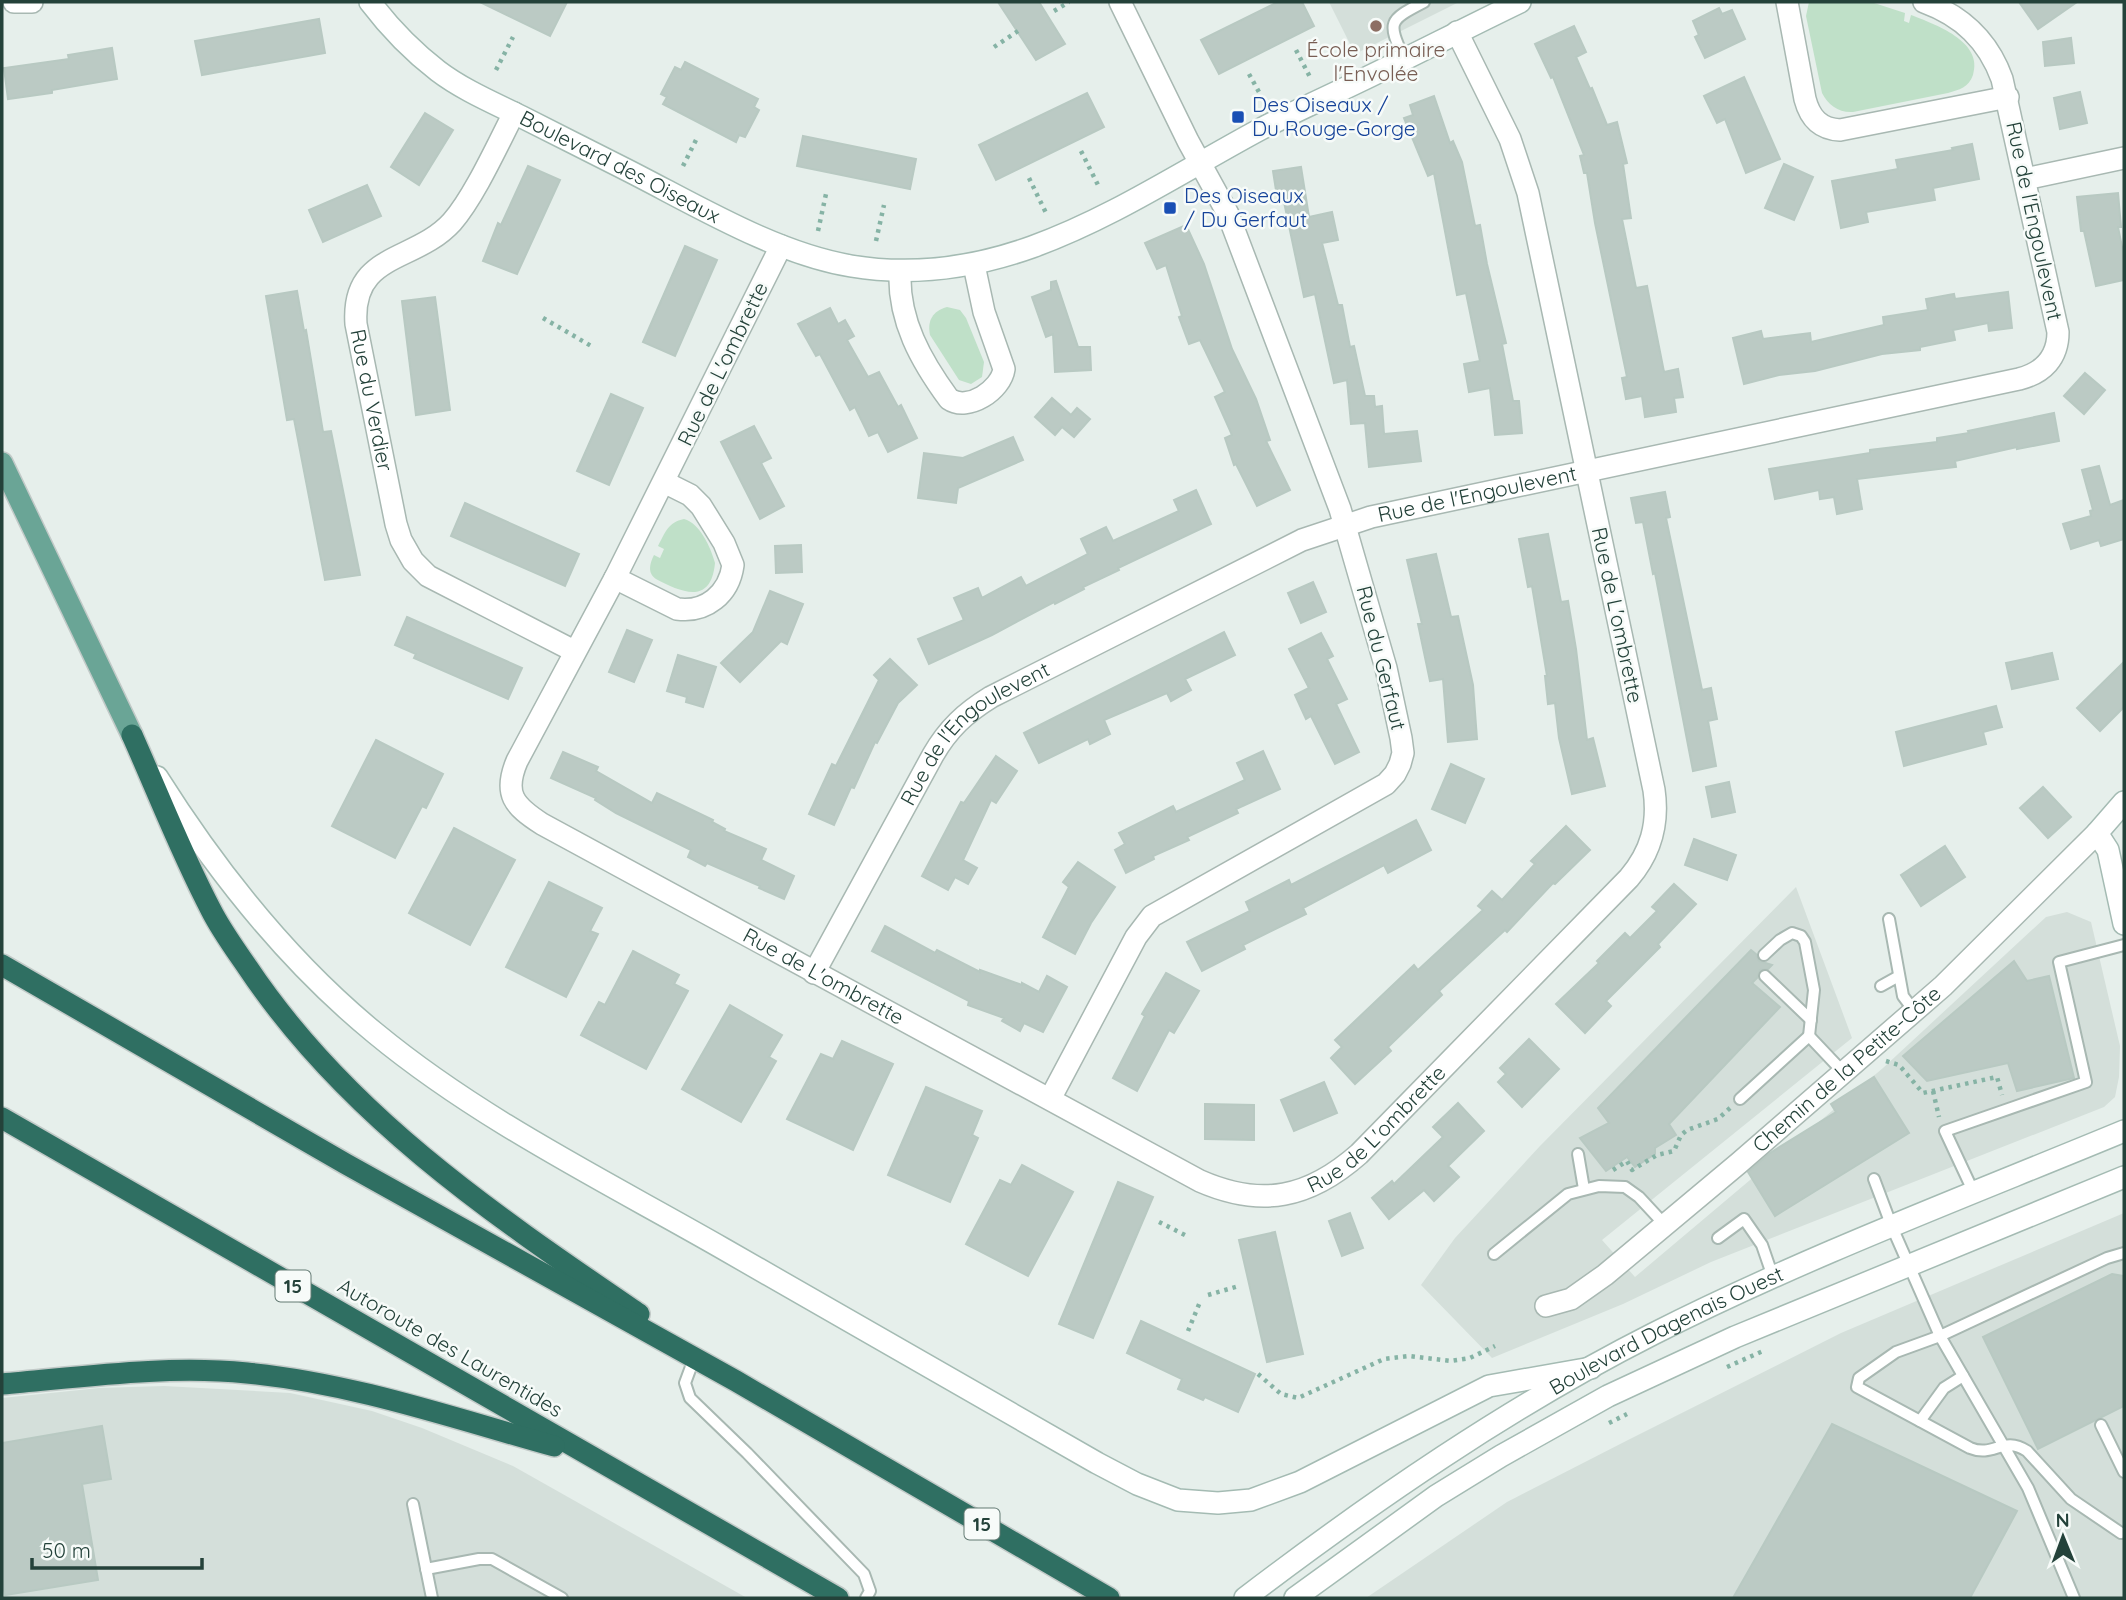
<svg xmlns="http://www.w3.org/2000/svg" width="2126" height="1600" font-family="Quicksand,sans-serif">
  <rect width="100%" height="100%" fill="#e6efeb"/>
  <g fill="#d4dfda">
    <polygon points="1329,2 1459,2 1355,54"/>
    <polygon points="1796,887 1852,1038 1602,1240 1635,1277 1883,1068 2046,917 2067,912 2091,922 2120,1046 2119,1077 2115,1097 2104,1107 1711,1262 1623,1304 1492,1358 1421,1285 1455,1238 1540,1146"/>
    <polygon points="2124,1213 2124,1598 1366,1598 1507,1502 1628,1440 1841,1333"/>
    <polygon points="164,1386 290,1393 372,1411 422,1428 513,1466 747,1598 2,1598 2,1398 99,1388"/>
  </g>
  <g fill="#bfe0c8">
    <path d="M1809 2H1871L1905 13 1904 21 1909 23 1911 15C1934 24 1984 41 1973 75 1969 87 1959 90 1948 93L1853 112C1839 113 1828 105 1822 93L1806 16Z"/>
    <path d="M947 307 960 310 966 318 984 362 982 377 971 384 959 380 930 335C927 320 933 311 947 307Z"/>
    <path d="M684 519C700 523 711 548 715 563 711 606 681 592 656 579 647 573 650 563 654 555L660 558 664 549 658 546C665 533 668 522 684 519Z"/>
  </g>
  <g fill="#bbcac4" stroke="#b8c9c2" stroke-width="2">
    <polygon points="480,2 567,2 550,36"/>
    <polygon points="998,2 1039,2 1065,44 1036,60"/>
    <polygon points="1278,2 1302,2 1314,26 1219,74 1201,40"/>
    <polygon points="2019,2 2077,2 2038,29"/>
    <polygon points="1719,8 1722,14 1732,10 1745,39 1705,58 1695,37 1699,35 1693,21"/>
    <polygon points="319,19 325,53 202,75 195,41"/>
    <polygon points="1574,26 1586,52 1576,57 1590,89 1592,88 1607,125 1617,122 1627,163 1623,164 1631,218 1622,219 1636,288 1647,286 1664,372 1678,369 1683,397 1674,398 1676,412 1645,417 1642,396 1626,399 1622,378 1627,377 1595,223 1587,173 1584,173 1580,156 1584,155 1553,77 1551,78 1535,44"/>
    <polygon points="2071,38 2074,63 2045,66 2043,42"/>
    <polygon points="112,48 117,79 52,90 52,93 8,99 4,68 69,59 68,55"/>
    <polygon points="685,62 758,99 754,107 759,110 745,137 739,135 736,142 663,104 667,97 661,94 675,67 681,70"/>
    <polygon points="1744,77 1780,159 1746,173 1725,119 1717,123 1704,96"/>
    <polygon points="2080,92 2087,123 2060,129 2054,98"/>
    <polygon points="1087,93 1104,127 996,180 979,145"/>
    <polygon points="1434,96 1450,143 1453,141 1462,162 1475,226 1480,225 1487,264 1506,343 1502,344 1513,401 1519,401 1522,433 1495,435 1490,388 1469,392 1464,364 1480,361 1466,293 1457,295 1434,173 1428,176 1404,118 1413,115 1410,105"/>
    <polygon points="425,113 453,130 419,185 391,167"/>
    <polygon points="803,136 916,159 910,189 797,166"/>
    <polygon points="1972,144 1979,179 1933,188 1935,200 1866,212 1868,222 1841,228 1832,181 1898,169 1896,160 1953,150 1952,148"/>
    <polygon points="1784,164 1813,177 1794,220 1765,208"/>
    <polygon points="528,166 560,180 517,274 483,261 498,223 501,225"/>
    <polygon points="1301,167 1309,217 1332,212 1338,240 1322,243 1338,305 1342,305 1350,347 1354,346 1365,396 1374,396 1375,407 1382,406 1384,434 1417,431 1421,461 1369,467 1365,423 1351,424 1347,380 1334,383 1315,294 1304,297 1284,202 1278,203 1273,171"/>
    <polygon points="367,185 381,216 323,242 309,210"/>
    <polygon points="2118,193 2121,227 2118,227 2124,257 2124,280 2096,286 2084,231 2081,231 2077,197"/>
    <polygon points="1186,225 1204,264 1232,349 1256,399 1270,440 1266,441 1290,490 1257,506 1236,464 1234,465 1225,438 1232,435 1215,397 1225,392 1200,340 1189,344 1179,317 1182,316 1166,265 1157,269 1145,243"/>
    <polygon points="685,246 717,260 675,356 643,342"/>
    <polygon points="1056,281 1078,347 1090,347 1091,370 1055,372 1053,334 1046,337 1032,297 1051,290 1051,282"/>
    <polygon points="297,291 304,331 306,330 323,432 331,431 360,575 325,580 294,419 287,420 266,296"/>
    <polygon points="2008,292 2012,328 1989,331 1988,323 1953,330 1955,340 1920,347 1920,350 1882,354 1815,371 1779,375 1744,384 1733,338 1761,331 1763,339 1810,333 1811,342 1884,325 1883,317 1928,310 1926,299 1954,294 1955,299"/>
    <polygon points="435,297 450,410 416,415 402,301"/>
    <polygon points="830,308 838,324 845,320 854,336 847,340 868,377 879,372 898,407 901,405 917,438 888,452 878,432 869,436 855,407 850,410 820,354 816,356 798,324"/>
    <polygon points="2085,373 2105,390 2084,414 2064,396"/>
    <polygon points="611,394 643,408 609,485 577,471"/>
    <polygon points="1052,398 1071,415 1077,408 1090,419 1074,437 1062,427 1055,435 1035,417"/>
    <polygon points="2054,413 2059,441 2017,449 2017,447 1955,461 1956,467 1857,479 1862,509 1837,514 1834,497 1820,499 1819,490 1775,499 1769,469 1870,453 1870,450 1937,442 1937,438 1969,433 1968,431"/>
    <polygon points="754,426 771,458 761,463 784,506 760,519 721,442"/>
    <polygon points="1013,437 1023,460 958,488 956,503 918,498 924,453 963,458"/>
    <polygon points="2099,466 2110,505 2124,500 2124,539 2101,546 2099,540 2071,549 2063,524 2091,516 2090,511 2093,510 2082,470"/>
    <polygon points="1196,490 1211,524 1118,568 1119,570 1083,587 1084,589 1055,604 1054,602 992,635 929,664 918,639 964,620 954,598 978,588 982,598 1021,577 1026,586 1088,554 1081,539 1106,527 1113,541 1179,511 1174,500"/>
    <polygon points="1665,492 1670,517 1666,518 1702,690 1711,688 1717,719 1708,721 1716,766 1693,771 1655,573 1653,574 1643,522 1636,523 1631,498"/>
    <polygon points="465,503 579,554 565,586 451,536"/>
    <polygon points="1548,534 1561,602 1568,601 1576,649 1587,740 1593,738 1605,786 1572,794 1559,738 1555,703 1548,704 1545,676 1547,676 1532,586 1528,587 1519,539"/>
    <polygon points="801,545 802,572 776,573 775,546"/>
    <polygon points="1436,554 1451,617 1458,616 1473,685 1477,739 1448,742 1443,679 1430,681 1418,624 1422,624 1407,560"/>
    <polygon points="1313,582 1326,612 1301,623 1288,593"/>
    <polygon points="770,591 803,604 787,644 781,641 740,682 721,663 753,632"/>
    <polygon points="407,617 522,668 508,699 414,658 416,654 395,645"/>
    <polygon points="627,630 652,640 634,682 609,672"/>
    <polygon points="1224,632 1235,655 1185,679 1191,690 1171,701 1167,693 1104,720 1110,734 1090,744 1088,739 1039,763 1024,733"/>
    <polygon points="1321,633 1333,656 1327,659 1347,699 1336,704 1359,752 1335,764 1311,716 1306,719 1295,695 1309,688 1289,649"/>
    <polygon points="2052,653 2058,679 2012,689 2006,663"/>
    <polygon points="678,655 716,667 703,707 686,702 687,697 667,691"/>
    <polygon points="890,659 917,685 898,703 877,743 875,742 854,788 851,787 834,825 809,814 832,764 836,766 879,680 874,675"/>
    <polygon points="2124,662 2124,707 2100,731 2077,708"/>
    <polygon points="1996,706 2002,727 1983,732 1986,744 1904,766 1896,732"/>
    <polygon points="376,740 443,774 426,808 422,806 395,858 332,826"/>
    <polygon points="1263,751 1280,789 1236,809 1238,813 1187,837 1189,840 1153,856 1154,859 1126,873 1115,850 1125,844 1119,833 1173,806 1176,812 1245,780 1237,763"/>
    <polygon points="563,752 598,767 596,771 652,803 657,793 713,820 712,822 725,829 724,831 766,849 761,860 794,876 784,899 759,888 760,886 707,863 705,866 688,857 691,850 616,813 595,800 596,798 551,778"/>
    <polygon points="996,756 1017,771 996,803 991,800 963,860 977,868 968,884 955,877 948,890 922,876 961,802 964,803"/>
    <polygon points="1451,764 1484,779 1465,823 1432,809"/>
    <polygon points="1729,782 1735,812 1712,817 1706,787"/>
    <polygon points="2043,787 2071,817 2048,838 2020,808"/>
    <polygon points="1416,820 1431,850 1388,873 1384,865 1303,908 1306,914 1243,945 1245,949 1202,971 1187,942 1250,911 1246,902 1289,880 1291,885"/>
    <polygon points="1566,826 1590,850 1555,884 1553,883 1507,932 1505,930 1439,991 1442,995 1388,1047 1391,1051 1355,1084 1331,1058 1342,1047 1335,1040 1414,965 1418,970 1483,910 1478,906 1492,891 1502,900 1535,864 1531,861"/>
    <polygon points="454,828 515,860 470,945 409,913"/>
    <polygon points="1694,839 1736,855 1727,880 1685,865"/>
    <polygon points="1945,846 1965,877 1921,906 1901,875"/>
    <polygon points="1078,862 1115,887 1091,923 1075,954 1043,937 1069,887 1063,882"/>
    <polygon points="549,882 602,908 590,931 598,934 566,997 506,967"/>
    <polygon points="1674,884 1696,904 1658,944 1660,947 1606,1001 1611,1006 1585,1033 1556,1004 1599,963 1597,961 1625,933 1630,938 1657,911 1652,907"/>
    <polygon points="885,926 935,953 937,950 980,972 980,970 1022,985 1022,983 1039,992 1047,976 1067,987 1043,1032 1024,1023 1020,1031 1002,1021 1004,1018 968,1005 969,1001 872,951"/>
    <polygon points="1751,950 1756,954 1759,961 1772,965 1768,969 1760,970 1757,978 1752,983 1780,1007 1669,1124 1676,1135 1655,1148 1655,1154 1635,1167 1627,1157 1606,1171 1580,1138 1609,1123 1598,1108"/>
    <polygon points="633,951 679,975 674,984 688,991 646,1069 581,1035 599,1002 605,1005"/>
    <polygon points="2014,961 2027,981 2049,976 2074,1078 2017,1091 2008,1063 1927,1081 1903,1056"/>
    <polygon points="1166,973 1199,991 1174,1033 1169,1030 1137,1091 1113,1078 1145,1016 1142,1014"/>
    <polygon points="730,1005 782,1035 769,1057 776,1061 741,1122 682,1089"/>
    <polygon points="1529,1039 1559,1069 1522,1107 1498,1082 1506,1074 1500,1068"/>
    <polygon points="842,1041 893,1064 853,1150 787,1119 821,1054 833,1059"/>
    <polygon points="1874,1077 1909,1133 1775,1216 1748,1172 1770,1153 1836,1112 1831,1104"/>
    <polygon points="1324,1082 1337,1113 1294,1131 1281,1100"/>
    <polygon points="926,1087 982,1111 972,1135 978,1138 950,1202 888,1175"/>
    <polygon points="1458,1103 1484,1131 1448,1166 1459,1177 1434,1201 1424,1190 1389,1219 1372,1198 1392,1181 1394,1184 1443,1137 1433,1127"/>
    <polygon points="1205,1104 1254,1105 1254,1140 1205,1139"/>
    <polygon points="1022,1165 1073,1192 1028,1276 966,1244 1000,1180 1011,1185"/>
    <polygon points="1118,1182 1153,1197 1093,1338 1059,1324"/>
    <polygon points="1350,1213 1363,1248 1342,1256 1329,1221"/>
    <polygon points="1275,1232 1303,1354 1267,1362 1239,1240"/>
    <polygon points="2112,1274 2124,1276 2124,1406 2038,1449 1983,1337"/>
    <polygon points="1141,1321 1255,1374 1238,1412 1205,1397 1203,1400 1178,1389 1182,1379 1127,1353"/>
    <polygon points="1832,1424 2017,1511 1970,1598 1733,1598"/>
    <polygon points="102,1426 111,1479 82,1484 98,1580 5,1595 2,1579 2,1443"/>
  </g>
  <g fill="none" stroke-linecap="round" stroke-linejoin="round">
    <defs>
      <g id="lane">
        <path d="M1404 59C1388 22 1387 21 1424 2"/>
        <polyline points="1889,919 1903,996 1915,1012"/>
        <polyline points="1764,955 1780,940 1792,933 1801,936 1805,942 1814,990 1809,1036"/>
        <polyline points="1765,976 1811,1020"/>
        <polyline points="1881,986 1899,976"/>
        <polyline points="1740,1099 1809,1036 1844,1073"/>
        <polyline points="1578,1154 1584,1189"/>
        <polyline points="1874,1179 1892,1227 1940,1336 2107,1258 2124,1253"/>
        <polyline points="1974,1193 1945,1131 2086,1082 2059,962 2124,945"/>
        <polyline points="1718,1238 1744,1219 1762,1245 1773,1277"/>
        <polyline points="1494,1254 1568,1194 1599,1186 1625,1187 1639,1197 1665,1225"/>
        <polyline points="695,1356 685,1383 690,1398 747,1453 864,1574 870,1591 866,1598"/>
        <polyline points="1920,1421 1944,1388 1963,1376"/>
        <polyline points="2101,1425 2124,1472"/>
        <polyline points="413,1504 432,1598"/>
        <polyline points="426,1569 479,1559 492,1559 562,1598"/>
        <path d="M2074 1598 2028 1488 1940 1336 1896 1352 1859 1378 1857 1387 1970 1448C1994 1458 2003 1435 2027 1451L2071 1499 2121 1533"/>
      </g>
      <g id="street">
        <polyline points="14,2 32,2"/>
        <path d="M1787 2 1805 99C1810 118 1820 129 1840 130L2008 97"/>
        <path id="s1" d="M514 113C498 144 474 197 452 222 415 263 351 252 356 324L396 524 401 540 413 561 428 576 574 651"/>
        <polyline points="2025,179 2124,158"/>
        <path id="s2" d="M781 246 615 578 517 761C503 794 514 806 542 824L1200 1181C1262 1208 1309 1198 1359 1154L1629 878C1651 852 1659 824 1654 790L1528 193 1510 139 1457 32"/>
        <path d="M900 272C898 320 921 361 949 399 968 412 1001 390 1004 369L984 312 974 265"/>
        <path d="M615 578 677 609C706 613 729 594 733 565L724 543 701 506 690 495 664 482"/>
        <path id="s3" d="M814 973 933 755C948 729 965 713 991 697L1302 540 1371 517 2019 379C2043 373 2058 358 2058 332L2002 79C1988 40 1962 16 1924 2"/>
        <polyline points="1050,1099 1136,937 1152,916 1386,784 1395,774 1400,764 1403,753 1401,738 1386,668 1340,509 1228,214 1188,141 1120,2"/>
        <path id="s4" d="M1546 1306 1571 1299 1605 1275 1739 1163 1943 986 2097 833"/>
      </g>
      <g id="secondary">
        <path id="s5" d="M370 2C389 27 412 51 438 71 463 90 494 103 522 117 555 134 588 150 621 167 691 202 773 253 851 266 1007 292 1129 200 1259 130 1291 113 1325 98 1358 82 1412 56 1466 28 1520 2"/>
        <path d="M157 777C217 872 287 961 375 1033 479 1119 605 1181 722 1248 847 1319 971 1392 1097 1463L1137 1484 1178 1500 1218 1503 1251 1500 1300 1482 1489 1386 1591 1368"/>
        <polyline points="2124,802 2097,833 2108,850 2124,924"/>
        <path id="s6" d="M1245 1598C1374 1500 1509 1407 1653 1334 1805 1257 1967 1196 2124 1131"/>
        <polyline points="1295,1598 1436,1496 1501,1456 1608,1396 1735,1337 2124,1177"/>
      </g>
      <polyline id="primary" points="2,463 132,735"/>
      <g id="highway">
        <path d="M132 735C158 793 181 853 211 910 221 930 235 949 248 968 347 1116 494 1215 639 1314"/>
        <polyline points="2,965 346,1164 736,1381 1109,1598"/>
        <polyline points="2,1118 838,1598"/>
        <path d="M2 1384C83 1377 166 1365 247 1373 352 1383 453 1418 554 1446"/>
      </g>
    </defs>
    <use href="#lane" stroke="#a8b8b2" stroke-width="14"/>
    <use href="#street" stroke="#a8b8b2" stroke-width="24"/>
    <use href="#secondary" stroke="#a4bbb3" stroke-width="24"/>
    <use href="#primary" stroke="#c2cac8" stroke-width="24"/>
    <use href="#highway" stroke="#c2cac8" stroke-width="24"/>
    <g stroke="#86b3a5" stroke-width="4.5" stroke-dasharray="3.5 5" stroke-linecap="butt">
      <polyline points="1054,11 1069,2"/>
      <polyline points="994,47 1018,31"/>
      <polyline points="1296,50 1311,79"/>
      <polyline points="496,70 513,37"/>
      <polyline points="1249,74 1265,103"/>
      <polyline points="1081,151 1099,187"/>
      <polyline points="683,166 698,136"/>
      <polyline points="1029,178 1046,213"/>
      <polyline points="818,231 826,194"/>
      <polyline points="876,241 884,205"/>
      <polyline points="543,318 593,347"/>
      <polyline points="1886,1061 1899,1065 1923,1093 1997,1077 2002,1095"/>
      <polyline points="1933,1091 1939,1117"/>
      <polyline points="1613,1170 1627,1161 1632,1170 1657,1155 1674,1151 1681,1135 1687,1130 1718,1119 1730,1108"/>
      <polyline points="1159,1222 1189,1237"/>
      <polyline points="1208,1295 1239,1286"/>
      <polyline points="1188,1331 1200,1302"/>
      <polyline points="1727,1367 1763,1351"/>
      <polyline points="1258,1374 1281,1394 1298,1398 1384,1359 1409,1356 1451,1361 1470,1358 1495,1346"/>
      <polyline points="1609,1423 1627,1414"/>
    </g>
    <use href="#lane" stroke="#fff" stroke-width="10"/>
    <use href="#street" stroke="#fff" stroke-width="21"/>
    <use href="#secondary" stroke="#fff" stroke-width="21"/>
    <use href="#primary" stroke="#6aa596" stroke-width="21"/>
    <use href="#highway" stroke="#2f6f62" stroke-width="21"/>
  </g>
  <circle fill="#8d6e63" stroke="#f7fbf9" stroke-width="2.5" cx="1376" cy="26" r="7"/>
  <g fill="#1a4fb4" stroke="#f7fbf9" stroke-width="2.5">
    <rect x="1231" y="110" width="14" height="14" rx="3.5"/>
    <rect x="1163" y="201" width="14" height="14" rx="3.5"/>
  </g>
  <g text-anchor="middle" stroke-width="5" stroke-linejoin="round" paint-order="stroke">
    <g fill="#f7fbf9" stroke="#637a73" stroke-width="2">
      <rect x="275.5" y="1270.5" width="35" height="31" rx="5"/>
      <rect x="964.5" y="1508.5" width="35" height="31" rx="5"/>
    </g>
    <g font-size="19" font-weight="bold" fill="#24423a">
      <text x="293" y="1293">15</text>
      <text x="982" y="1531">15</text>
    </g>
    <g font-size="21" fill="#785e54" stroke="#f7fbf9">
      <text x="1376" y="57">École primaire<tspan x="1376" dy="24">l'Envolée</tspan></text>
    </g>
    <g font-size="21" fill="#164399" stroke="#f7fbf9" text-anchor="start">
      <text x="1252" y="112">Des Oiseaux /<tspan x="1252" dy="24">Du Rouge-Gorge</tspan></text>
      <text x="1184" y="203">Des Oiseaux<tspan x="1184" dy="24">/ Du Gerfaut</tspan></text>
    </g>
    <g font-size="21" fill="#24423a" stroke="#f7fbf9">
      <text dy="7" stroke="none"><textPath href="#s5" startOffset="303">Boulevard des Oiseaux</textPath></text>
      <text transform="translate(2034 221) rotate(78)" y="7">Rue de l'Engoulevent</text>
      <text transform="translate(723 364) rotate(-64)" y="7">Rue de L'ombrette</text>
      <text dy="7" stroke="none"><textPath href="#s1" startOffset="354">Rue du Verdier</textPath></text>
      <text dy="7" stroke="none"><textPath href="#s3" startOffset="861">Rue de l'Engoulevent</textPath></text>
      <text transform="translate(1617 615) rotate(78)" y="7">Rue de L'ombrette</text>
      <text transform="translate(1381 658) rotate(76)" y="7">Rue du Gerfaut</text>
      <text dy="7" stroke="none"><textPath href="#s3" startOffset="294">Rue de l'Engoulevent</textPath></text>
      <text dy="7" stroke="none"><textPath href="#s2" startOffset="976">Rue de L'ombrette</textPath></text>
      <text dy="7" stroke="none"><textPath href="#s4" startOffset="385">Chemin de la Petite-Côte</textPath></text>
      <text dy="7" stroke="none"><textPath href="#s2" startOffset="1606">Rue de L'ombrette</textPath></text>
      <text dy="7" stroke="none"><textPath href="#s6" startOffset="500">Boulevard Dagenais Ouest</textPath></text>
      <text transform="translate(450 1348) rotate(30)" y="7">Autoroute des Laurentides</text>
    </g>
  </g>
  <rect width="2126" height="1600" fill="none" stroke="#24423a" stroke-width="7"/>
  <g transform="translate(2063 1537) rotate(359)" stroke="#f7fbf9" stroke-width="5" paint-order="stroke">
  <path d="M0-5L12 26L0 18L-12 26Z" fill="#24423a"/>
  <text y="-10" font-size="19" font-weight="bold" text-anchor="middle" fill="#24423a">N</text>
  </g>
  <path d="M32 1558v10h170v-10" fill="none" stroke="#24423a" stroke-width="3.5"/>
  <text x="42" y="1558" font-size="21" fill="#24423a" stroke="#f7fbf9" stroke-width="5" paint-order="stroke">50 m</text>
</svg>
